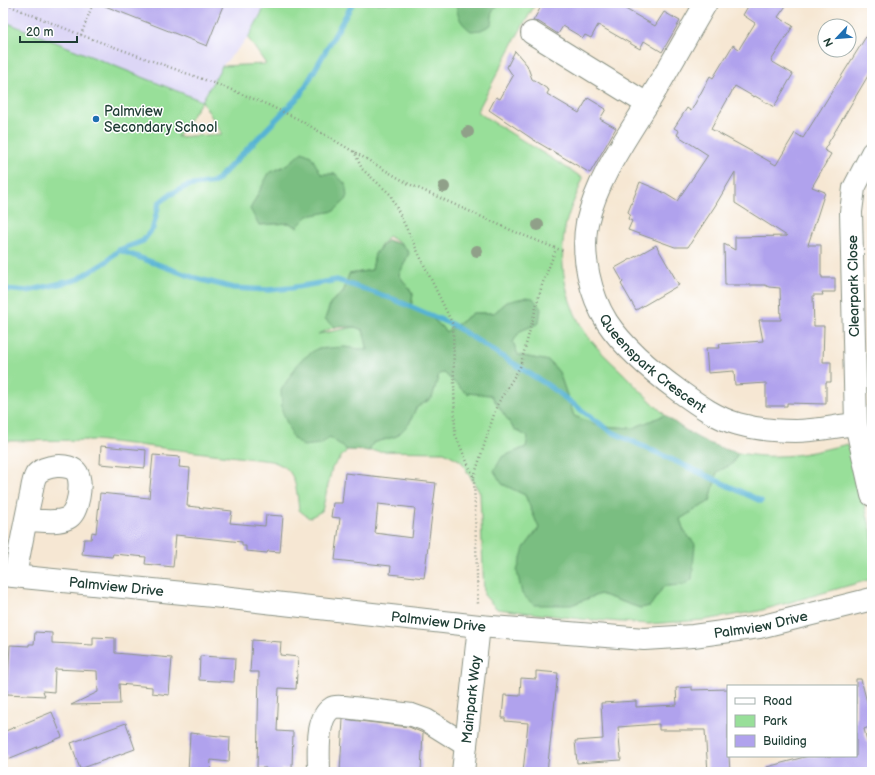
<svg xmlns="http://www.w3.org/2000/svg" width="875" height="775" font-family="'Balsamiq Sans',sans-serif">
  <rect width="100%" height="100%" fill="#fff"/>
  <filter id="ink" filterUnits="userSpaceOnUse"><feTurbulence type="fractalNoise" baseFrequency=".025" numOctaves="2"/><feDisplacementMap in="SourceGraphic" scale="8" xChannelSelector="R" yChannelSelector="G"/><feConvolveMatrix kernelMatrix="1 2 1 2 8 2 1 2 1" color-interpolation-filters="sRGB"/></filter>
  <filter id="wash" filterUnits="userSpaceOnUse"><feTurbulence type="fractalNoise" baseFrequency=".012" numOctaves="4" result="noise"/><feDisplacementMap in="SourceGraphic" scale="16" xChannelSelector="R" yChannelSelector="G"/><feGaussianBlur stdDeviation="0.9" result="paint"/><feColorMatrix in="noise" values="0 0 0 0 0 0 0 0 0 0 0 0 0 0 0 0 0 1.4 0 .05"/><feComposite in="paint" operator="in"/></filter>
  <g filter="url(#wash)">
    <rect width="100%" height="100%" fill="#f6e7d3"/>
    <polygon fill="#dcd6f6" points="3,3 267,3 248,38 222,66 202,101 3,240"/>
    <g fill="#98df99" stroke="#5c8e66" fill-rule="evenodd">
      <path d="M267 3H536L518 34 477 112 583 178C578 193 570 207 566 223 558 260 564 300 585 332 595 347 609 360 622 372 636 387 651 401 665 415L633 428 600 426 574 416 559 372 549 361 518 355 513 342 520 331 539 323 507 302 494 313H473L447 332 432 318 411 308 413 294 399 275 409 253 403 245 388 236 375 254 372 270 349 274 343 293 331 302 325 319 335 327 318 334 355 327 363 330 368 350 344 347 330 437 347 450 332 468 322 511 309 518 299 510C297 496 297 474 283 466 279 464 275 462 271 461L96 440 3 441V21L202 101 222 66 266 64 248 38ZM202 101 222 134 177 137ZM287 165 321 174H336L334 211 308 215 297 227 289 223 259 225 269 174Z"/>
      <path d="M439 373H444L466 393 491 395 514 429 529 437 526 447 502 457 503 484 525 495 539 528 524 548 571 605 600 594 640 608 650 606 664 586 684 585 695 544 684 531 680 519 710 501 717 472 732 464 738 453C752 455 765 457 778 456 802 456 825 449 848 444L872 533V579L759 611 704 620 649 624 581 619 497 609 484 595 480 493 461 461 444 452 369 451 373 443 397 436 409 424 416 408 432 398Z"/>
    </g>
    <g fill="#7abe81" stroke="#4c7e5a">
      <path d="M456 3H501V4L493 10 491 25 481 30 471 31C460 23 457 16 456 3Z"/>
      <polygon points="302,152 311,156 321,174 336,174 346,185 347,199 334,211 308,216 297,227 289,223 259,225 250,209 269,173 287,165"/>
      <path d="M387 240 403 245 409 253 399 275 413 294 411 308 432 318 447 332 473 313H494L507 302 527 297 533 298 541 309 539 323 520 331 513 342 518 355 549 361 559 372 574 416 600 426 633 428 665 415C690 435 707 445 738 453L732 464 717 472 710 501 680 519 684 531 695 544 692 579 684 585 664 586 650 606 640 608 600 594 571 605H534L522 594 517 571 524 548 539 528 525 495 502 484 494 471 502 457 526 447 528 437 514 429 491 395 466 393 444 373 439 374 432 398 416 408 409 424 397 436 373 443 369 451 347 450 330 437 321 444 303 446 293 438 282 411 281 390 300 361 316 349 344 347 368 350 363 330 355 327H335L325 319 331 302 343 293 349 274 372 270 375 254Z"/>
    </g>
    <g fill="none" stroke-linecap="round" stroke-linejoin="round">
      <g stroke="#56b3d4" stroke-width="5.5">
        <polyline points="119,250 195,278 234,288 268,290 291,288 337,280 393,299 453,325 546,384 610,431 761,501"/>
        <polyline points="3,289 27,291 76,280 106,262 119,250 143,241 153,228 159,203 169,195 187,186 215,182 301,94 353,3"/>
      </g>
    </g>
    <g id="blocks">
      <g fill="#b0a2ed" fill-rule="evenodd">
        <polygon points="100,3 224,3 207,46 100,4"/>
        <polygon points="543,3 615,3 655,26 664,12 680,21 662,52 644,41 640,49 598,25 591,38 585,35 583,38 563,26 558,34 539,22 533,21"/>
        <polygon points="750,3 788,3 778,17 793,26 771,61 793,74 774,107 755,96 754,97 735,86 711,129 776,165 795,133 803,138 872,27 872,69 824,150 831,154 812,187 825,192 808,245 821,245 821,276 822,276 822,278 835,278 835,292 822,292 823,295 813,295 814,326 824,326 823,362 831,362 831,382 826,382 826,404 787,403 787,406 766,406 766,383 735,385 734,371 708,373 706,348 720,348 719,344 763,341 759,320 781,320 780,288 769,287 765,285 725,285 724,244 735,250 735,237 787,236 735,203 735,172 715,206 688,247 675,247 628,230 632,221 628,219 630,214 628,212 640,182 659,190 677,201 708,155 677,135 679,131 674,128 687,108 691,111 710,76 713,78 733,45 739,49 755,23 743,15"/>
        <polygon points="515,51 527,65 532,79 549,90 547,94 579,113 588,98 606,109 600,119 616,128 590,173 537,142 489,110 496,97 500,99 513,76 507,67"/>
        <polygon points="656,245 679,285 636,310 621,284 623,282 615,268"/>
        <polygon points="101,446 146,450 145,468 100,464"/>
        <polygon points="153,455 180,457 179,467 190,468 187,506 232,511 230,523 265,526 266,515 283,516 280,552 268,551 267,553 246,551 246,546 242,546 242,542 176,535 173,567 145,564 146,557 113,554 112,557 82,554 84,539 91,539 92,532 96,533 100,493 149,498"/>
        <path d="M345 473 436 483 424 578 390 574 391 566 335 560 340 518 331 517 333 503H342ZM378 504 415 508 412 538 375 533Z"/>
        <polygon points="35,632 52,633 52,643 93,645 93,637 115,638 115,653 172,658 169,695 152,693 152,687 119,684 120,704 71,705 98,692 97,671 55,669 54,692 43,691 45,696 7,694 10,645 29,646 29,644 34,644"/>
        <polygon points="252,640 281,642 280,655 298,657 296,689 279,688 277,731 293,732 292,769 282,769 282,772 266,772 266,768 257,768 259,672 250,672"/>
        <polygon points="200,656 235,658 234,682 199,680"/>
        <polygon points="536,671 558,673 547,772 523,772 528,723 505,721 505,718 502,718 504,695 520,696 521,678 536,679"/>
        <polygon points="856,679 861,679 868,706 872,705 872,726 864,729 872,759 872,772 767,772 767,767 808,756 856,756"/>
        <polygon points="692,687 692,690 728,689 728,756 729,756 730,772 708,772 705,730 659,730 659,724 618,727 621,760 577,763 575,741 603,739 601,703 636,701 636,707 677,705 676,688"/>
        <polygon points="52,712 62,737 8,759 3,747 3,732"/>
        <polygon points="343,719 409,727 423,733 421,772 340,772"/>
        <polygon points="126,723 135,749 80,769 71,743"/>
        <polygon points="190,733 230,737 229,762 211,760 210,772 188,772"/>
      </g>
    </g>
  </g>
  <g filter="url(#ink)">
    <use href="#blocks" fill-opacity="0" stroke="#8a9284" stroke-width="1"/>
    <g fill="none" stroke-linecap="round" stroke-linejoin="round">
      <defs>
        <g id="minor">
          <path id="s1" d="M706 3C686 37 667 72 646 106 623 143 597 180 587 223 581 255 590 295 607 322 625 349 653 372 679 391 697 404 716 418 738 424 756 429 776 431 795 431 815 431 836 426 856 424L872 495"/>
          <polyline points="532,33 647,104"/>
          <polyline points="856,424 851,212 854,188 872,153"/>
          <path id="s2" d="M3 575 213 596 479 626 644 639 693 636 759 627 872 599"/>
          <path d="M15 576C20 549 25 522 31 495 32 489 33 480 36 475 43 465 70 462 77 473 83 483 78 513 68 518 56 524 39 520 26 520"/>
          <path d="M319 772C319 755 315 718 332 708 335 706 340 707 344 707L412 715 426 720 466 745"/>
          <path id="s3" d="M463 772 479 626"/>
        </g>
      </defs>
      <use href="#minor" stroke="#8a9284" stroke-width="24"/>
      <g stroke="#8a9284" stroke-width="2.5" stroke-dasharray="1 3" stroke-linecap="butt">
        <polyline points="3,3 81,35 227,88 266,104 298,119 407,183 513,231 565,252"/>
        <polyline points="81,35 93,3"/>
        <polyline points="354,151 362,169 390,194 453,325 455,434 474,478 478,606"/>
        <polyline points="474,477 497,405 520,367 542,285 556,249"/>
      </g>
      <use href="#minor" stroke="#fff" stroke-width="22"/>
    </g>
    <g fill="#90a089">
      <circle cx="468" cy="132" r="6"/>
      <circle cx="444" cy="187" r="6"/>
      <circle cx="538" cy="225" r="6"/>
      <circle cx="477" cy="251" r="6"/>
    </g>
  </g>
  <circle fill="#1f6fb2" stroke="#fff" stroke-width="1.5" cx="96" cy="119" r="4"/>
  <g text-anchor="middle" stroke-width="3" stroke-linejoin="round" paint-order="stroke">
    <g font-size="14" fill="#1f3d34" stroke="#fff" text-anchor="start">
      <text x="104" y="116">Palmview<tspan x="104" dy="16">Secondary School</tspan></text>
    </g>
    <g font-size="14" fill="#1f3d34" stroke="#fff">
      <text transform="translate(853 286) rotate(-91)" y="5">Clearpark Close</text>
      <text dy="5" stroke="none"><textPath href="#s1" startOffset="416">Queenspark Crescent</textPath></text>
      <text dy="5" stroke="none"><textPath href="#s2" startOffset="114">Palmview Drive</textPath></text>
      <text dy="5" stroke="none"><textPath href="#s2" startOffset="438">Palmview Drive</textPath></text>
      <text dy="5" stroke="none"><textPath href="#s2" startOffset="762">Palmview Drive</textPath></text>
      <text dy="5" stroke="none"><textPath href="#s3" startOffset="73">Mainpark Way</textPath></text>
    </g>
  </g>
  <rect width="875" height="775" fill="none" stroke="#fff" stroke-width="16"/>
  <rect x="727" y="685" width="130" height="72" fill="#ffffff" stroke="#a5b1ae"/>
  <rect x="735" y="698" width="20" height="6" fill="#ffffff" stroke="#a5b1ae"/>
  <text x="763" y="705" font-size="12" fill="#1f3d34">Road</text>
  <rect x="735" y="715" width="20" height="12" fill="#98df99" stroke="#a5b1ae"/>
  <text x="763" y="725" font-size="12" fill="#1f3d34">Park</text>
  <rect x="735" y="735" width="20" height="12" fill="#b0a2ed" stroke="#a5b1ae"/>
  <text x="763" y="745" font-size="12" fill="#1f3d34">Building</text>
  <g transform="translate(837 38) rotate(244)"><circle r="19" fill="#ffffff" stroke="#a5b1ae"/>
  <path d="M0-3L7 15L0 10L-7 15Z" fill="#1f6fb2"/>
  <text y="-6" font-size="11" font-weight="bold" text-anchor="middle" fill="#1f3d34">N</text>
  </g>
  <path d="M20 36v6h57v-6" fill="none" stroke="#1f3d34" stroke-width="2"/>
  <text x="26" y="36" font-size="12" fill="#1f3d34" stroke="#ffffff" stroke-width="3" paint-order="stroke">20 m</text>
</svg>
